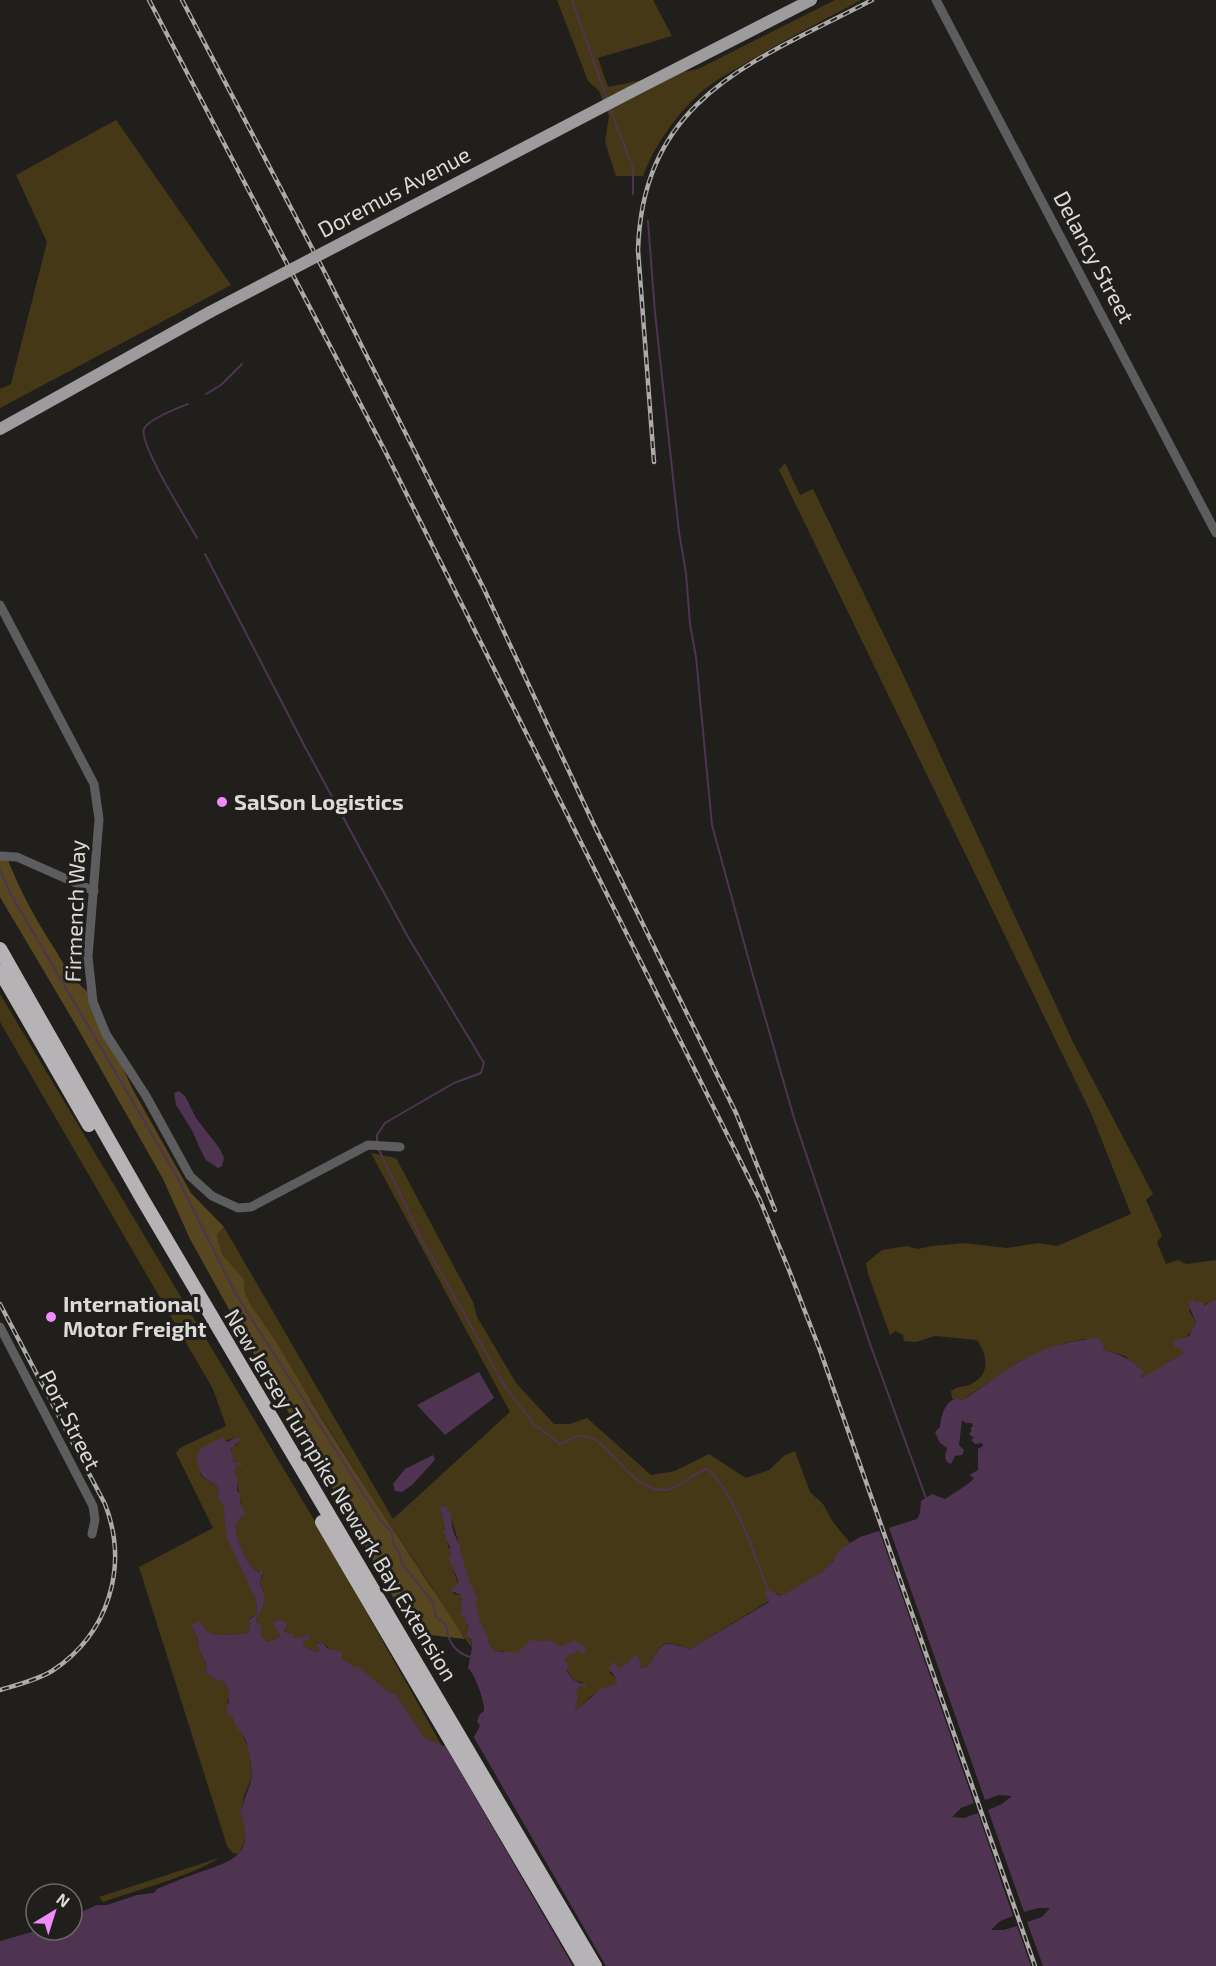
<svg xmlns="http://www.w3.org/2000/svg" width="1216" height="1966" font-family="'Exo 2',sans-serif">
  <rect width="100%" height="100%" fill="#201f1c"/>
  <g fill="#453817">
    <path d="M557 0H653L672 36 598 58 608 87 698 69 835 0H861C821 22 780 42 741 66 725 75 709 84 696 97 673 119 654 147 643 176H616L605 142 609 116 599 91 588 81Z"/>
    <polygon points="116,120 231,285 0,408 0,389 11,384 47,242 16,175"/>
    <path d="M785 463 800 495 813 489 900 668 1073 1042 1153 1194 1146 1200 1162 1236 1157 1242 1166 1264 1178 1260 1186 1264 1216 1260V1299C1207 1305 1198 1304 1189 1310L1196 1323C1191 1336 1186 1337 1174 1341L1184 1353 1142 1379 1140 1376 1144 1373 1125 1356 1104 1350 1085 1339 1065 1343 1022 1360 962 1400 957 1398 952 1399 951 1391C957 1386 963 1387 969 1385 991 1376 988 1356 977 1340L935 1336 916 1342 904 1341 903 1335 896 1331 890 1335 868 1274 866 1263 882 1250 907 1246 918 1249 932 1246 964 1243 1007 1248 1039 1243 1057 1246 1131 1214 1091 1113 779 470Z"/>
    <path d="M0 994 316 1523 442 1746 425 1738 395 1693 387 1691 341 1659 323 1643 315 1644 319 1648 318 1653 303 1646 302 1638 296 1640 293 1638V1634L287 1633 284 1630 280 1637 268 1642 261 1636 256 1620C262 1606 266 1597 260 1582L263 1575C250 1570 234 1542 236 1527 237 1517 242 1509 240 1499 239 1489 235 1480 234 1470L237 1465 234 1463 231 1447 238 1444 235 1438 225 1441 200 1470 201 1476 217 1486 219 1493 217 1499 223 1504 240 1564 256 1600 257 1614 249 1619 250 1629 246 1634C229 1633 213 1641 201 1625H191L198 1639 199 1650 207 1665 205 1673 216 1680 223 1681 231 1694 227 1702 249 1749 252 1777 244 1796 242 1808 239 1809C246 1826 249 1838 238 1854L233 1853 227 1846 139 1567 213 1528 176 1453 180 1448 226 1426 213 1389 0 1022Z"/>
    <path d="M371 1153 396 1158 473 1302 477 1317 516 1383 554 1424H570L587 1418 651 1475 675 1471 709 1454 746 1478 769 1470 785 1455 795 1451 810 1492 823 1504 833 1522 850 1543C838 1550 834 1562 823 1571 812 1582 795 1589 781 1597L779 1594 773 1593 769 1601 690 1649C662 1639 663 1641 649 1665L640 1668 629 1662 619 1668 613 1662 610 1673 616 1678 618 1684 591 1696 577 1709 573 1708 576 1690 581 1686 582 1682 574 1681C568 1672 559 1660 571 1653L572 1656 578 1650 586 1648 560 1647 509 1654 503 1651H495L488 1642V1636L482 1630 454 1527 448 1512 440 1507 446 1535 445 1539C451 1549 450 1558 453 1569 454 1574 457 1579 458 1584L451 1589 454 1594 461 1595 462 1597 460 1600 462 1602V1615L466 1619 472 1648 441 1606 433 1589 373 1499 252 1307 245 1293 244 1279 222 1254 217 1235 224 1227 393 1519 510 1412Z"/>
    <path d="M219 1858C189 1877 137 1890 103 1902L99 1897Z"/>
  </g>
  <path fill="#574720" d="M0 860H8C20 891 36 920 54 948 64 964 72 980 88 992L133 1090 191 1193 224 1227 217 1235 222 1254 244 1279 245 1293 252 1307C280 1344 302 1388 327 1427 372 1499 419 1568 465 1639L413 1633 318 1462 251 1349 190 1239 163 1179 77 1027 0 897Z"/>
  <g fill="#4f3452">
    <polygon points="179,1091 185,1096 196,1118 220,1149 224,1158 222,1166 218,1168 206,1160 201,1151 192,1130 176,1105 174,1093"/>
    <path d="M1216 1299V1966H0V1941L39 1930H72V1916L97 1905H107L137 1895 154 1893 157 1889C169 1884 180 1879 192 1875 230 1861 258 1858 239 1809L242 1808C244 1798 251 1785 252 1776 252 1768 249 1746 245 1739 240 1729 233 1727 233 1716L229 1715 227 1712C228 1697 233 1695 223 1681L216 1680 205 1673 207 1665 199 1650 198 1639 191 1625 200 1621C209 1642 228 1633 246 1634L250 1629 249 1620 257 1614 256 1600 227 1538 223 1504 217 1499 219 1493 217 1486 202 1476 196 1458 200 1449 222 1437 227 1442 235 1438H241L240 1441 231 1448 234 1463 239 1462 244 1466 237 1465 234 1471 237 1477V1491L240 1494V1503L246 1514 240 1517C239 1520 237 1523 236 1526 234 1539 248 1566 259 1573L261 1570 263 1571 260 1582 264 1596 263 1606 256 1620 258 1625H262L261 1636 268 1642 280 1637V1634L273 1625 274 1621 282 1620 287 1623 284 1631 287 1633 293 1634V1638L296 1639 298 1635 302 1638 308 1634 310 1639 304 1641 303 1646 318 1653 319 1648 315 1644 323 1643 327 1648 342 1652V1659L356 1668 359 1667 387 1691 395 1693 425 1738 443 1746 474 1737 480 1726 477 1721 480 1714 484 1711C485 1702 475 1674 468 1668L472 1648 471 1639 466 1635 468 1631V1625L465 1623 466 1619 459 1614 462 1611 461 1595 451 1591V1589L458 1584V1580L449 1560 451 1554 449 1552 450 1547 445 1539 446 1536 443 1533 445 1530 440 1507H447L448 1512H451C450 1520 454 1538 460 1544V1549L470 1583 478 1601H475C478 1613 480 1626 488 1636V1642L495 1651 517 1653 532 1639 540 1642 550 1640 560 1647 574 1640 586 1648 584 1654 578 1650 572 1656 571 1653 565 1659 568 1666 567 1671 574 1681 586 1685V1688L581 1686 576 1690 578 1698 574 1708 577 1709 601 1689 617 1684 616 1678 609 1669 613 1661 619 1668 629 1662 634 1655 638 1656 641 1668 649 1665C663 1641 662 1640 690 1649L769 1602 765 1593 768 1590 781 1596 821 1573 833 1561 840 1549 860 1537 917 1519 920 1513 921 1501 932 1494 945 1499 968 1484 974 1478 969 1475 978 1470V1449L983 1446 982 1443 975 1444 971 1440 974 1438 969 1434 972 1430 970 1429 973 1426 971 1423H966L962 1420 959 1445 964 1450 962 1455 955 1456 951 1464 947 1462 945 1457 947 1448 940 1443 935 1432 940 1427C941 1416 945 1401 957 1398L962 1400C983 1388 1001 1372 1021 1361 1045 1347 1072 1340 1099 1338L1103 1345 1104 1350C1127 1357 1128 1358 1145 1373L1140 1376 1142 1378 1184 1353 1179 1348 1175 1347 1173 1341 1189 1336 1196 1323 1188 1303 1193 1300 1197 1304 1200 1301 1205 1305Z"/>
    <polygon points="479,1372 494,1398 445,1435 417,1405"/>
    <polygon points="433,1455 435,1459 433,1462 412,1485 402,1492 395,1491 393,1484 405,1469"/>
  </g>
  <g fill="#201f1c">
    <polygon points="888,1525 985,1800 999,1795 1012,1796 1002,1804 988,1810 1024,1912 1038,1908 1050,1908 1042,1917 1027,1922 1043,1966 1031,1966 1017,1926 1004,1930 991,1930 1000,1921 1013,1916 978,1813 964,1818 952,1817 961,1808 974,1803 878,1527"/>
    <polygon points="472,1734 606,1966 573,1966 443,1742"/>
  </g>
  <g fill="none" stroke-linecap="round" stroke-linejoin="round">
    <g stroke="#4f3452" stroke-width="2">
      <polyline points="572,0 607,99"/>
      <polyline points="610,108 633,168 633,194"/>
      <polyline points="648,221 655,313 679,532 686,573 690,624 696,657 712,825 752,972 794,1118 869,1341 927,1501"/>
      <polyline points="206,394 221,385 242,364"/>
      <path d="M188 404C178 408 148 419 144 429 138 443 188 521 197 538"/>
      <polyline points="205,554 305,747 408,937 484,1063 481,1073 454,1083 385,1123 377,1135 377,1144"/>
      <path d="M0 870 10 893 177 1177 237 1296 381 1521 392 1532 393 1543 399 1552 402 1563 433 1603 436 1617 446 1625C448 1641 454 1652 470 1657"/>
      <path d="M379 1150 421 1238 506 1388 534 1424 560 1444C567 1442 575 1436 581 1436 611 1435 625 1491 666 1490 679 1489 692 1473 707 1469 735 1492 754 1555 768 1590"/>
    </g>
    <g stroke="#5d5c5e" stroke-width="9">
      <polyline points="936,0 1216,533"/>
      <polyline points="0,605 94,784 99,819 88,957 93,1002 106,1034 146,1096 190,1176 212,1196 238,1208 251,1207 368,1145 400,1147"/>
      <polyline points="0,856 17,857 94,891"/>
      <polyline points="0,1327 93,1506 95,1520 92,1534"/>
    </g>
    <g stroke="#9d9b9d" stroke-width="12">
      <polyline points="631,92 811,0"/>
      <polyline points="0,429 210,312"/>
    </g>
    <g stroke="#b6b3b6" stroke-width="14">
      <polyline points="0,949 143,1200 595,1966"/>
      <polyline points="0,971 89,1125"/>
      <polyline points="322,1522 583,1966"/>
    </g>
    <defs>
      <g id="rail">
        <polyline points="149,0 385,451 760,1200 789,1270 821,1353 1035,1966"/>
        <polyline points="182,0 323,269 484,589 595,827 736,1113 775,1210"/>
        <path d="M654 462 638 250C643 96 754 62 872 0"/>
        <path d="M0 1304 105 1504C129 1566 109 1634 52 1671 37 1680 17 1685 0 1690"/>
      </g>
    </defs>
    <use href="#rail" stroke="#acaba9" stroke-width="4.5"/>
    <use href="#rail" stroke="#201f1c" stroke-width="2" stroke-dasharray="7" stroke-linecap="butt"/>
    <polyline stroke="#9d9b9d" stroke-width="12" points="210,312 631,92"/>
  </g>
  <g fill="#ee8cf8" stroke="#201f1c" stroke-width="2">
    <circle cx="222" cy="802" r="6"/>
    <circle cx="51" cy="1317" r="6"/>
  </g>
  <g text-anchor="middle" stroke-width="6" stroke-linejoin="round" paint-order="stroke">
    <g font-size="22" fill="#dcdbd9" stroke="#201f1c">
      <text transform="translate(394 192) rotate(-28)" y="8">Doremus Avenue</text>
      <text transform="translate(1094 257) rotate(62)" y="8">Delancy Street</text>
      <text transform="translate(75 911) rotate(-88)" y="8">Firmench Way</text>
      <text transform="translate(70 1420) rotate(63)" y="8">Port Street</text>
      <text transform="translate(341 1495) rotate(59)" y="8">New Jersey Turnpike Newark Bay Extension</text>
    </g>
    <g font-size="22" font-weight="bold" fill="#dcdbd9" stroke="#201f1c" text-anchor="start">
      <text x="234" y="810">SalSon Logistics</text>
      <text x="63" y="1312">International<tspan x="63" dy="25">Motor Freight</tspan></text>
    </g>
  </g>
  <g transform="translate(54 1912) rotate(38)"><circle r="28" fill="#201f1c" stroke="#6b6a68" stroke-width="1.5"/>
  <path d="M0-4.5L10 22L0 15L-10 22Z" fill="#ee8cf8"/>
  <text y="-9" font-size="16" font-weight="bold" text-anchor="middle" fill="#dcdbd9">N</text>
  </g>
</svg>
